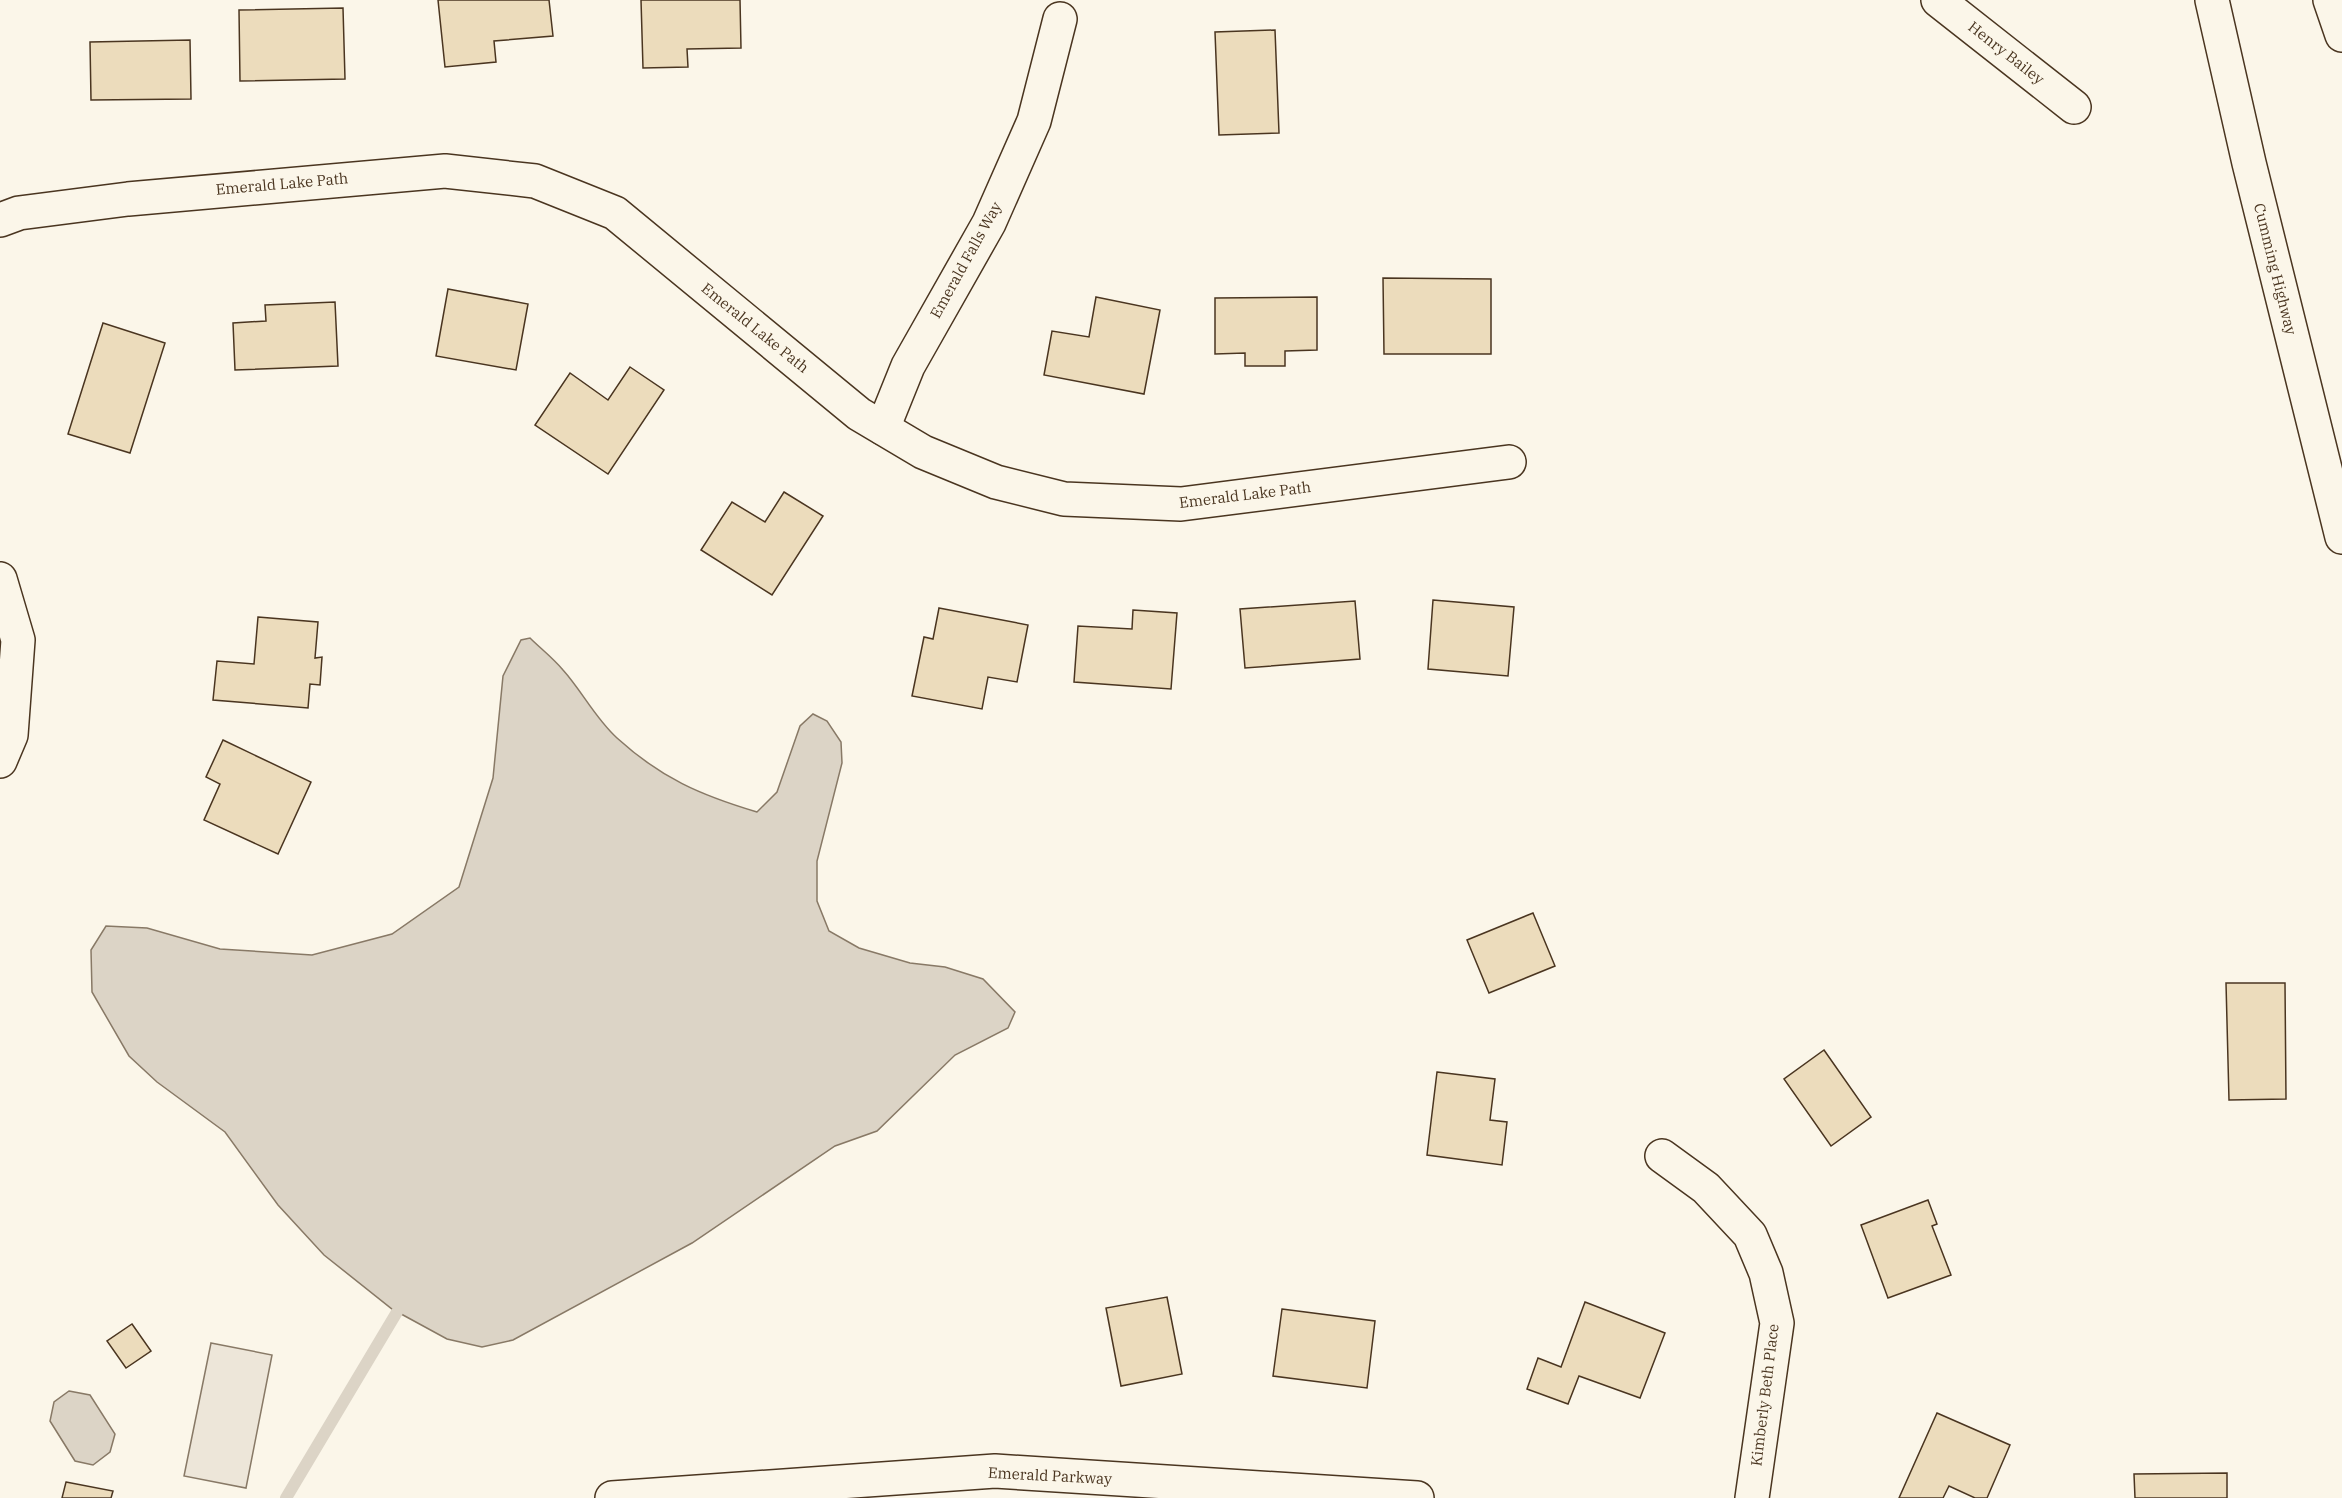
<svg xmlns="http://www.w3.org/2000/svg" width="2342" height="1498" font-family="'IBM Plex Serif',serif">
  <rect width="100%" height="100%" fill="#fbf6e9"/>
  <polygon fill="#ede6d9" stroke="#887966" stroke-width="1.5" points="211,1343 272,1355 246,1488 184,1476"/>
  <g fill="#dcd4c6" stroke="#887966" stroke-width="1.5">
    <path d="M530 638C540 648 553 658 563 670 582 691 595 718 617 738 661 778 700 795 757 812L777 792 800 726 813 714 827 721 841 742 842 763 817 861V901L829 931 859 948 910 963 945 967 983 979 1015 1012 1008 1028 955 1055 877 1131 835 1146 692 1243 513 1340 482 1347 447 1339 392 1309 324 1255 278 1205 225 1132 157 1082 129 1056 92 992 91 950 106 926 147 928 220 949 312 955 392 934 459 887 493 778 503 676 521 640Z"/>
    <polygon points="69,1391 90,1395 115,1434 110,1452 93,1465 75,1461 50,1421 54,1402"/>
  </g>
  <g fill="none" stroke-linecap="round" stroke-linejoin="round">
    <polyline stroke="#dcd4c6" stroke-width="12" points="286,1498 397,1312"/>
  </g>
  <g fill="#ecdcbc" stroke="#4a3520" stroke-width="1.5">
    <polygon points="438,0 549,0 553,36 494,41 496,62 445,67"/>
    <polygon points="641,0 740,0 741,48 687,49 688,67 643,68"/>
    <polygon points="343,8 345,79 240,81 239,10"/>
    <polygon points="1275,30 1279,133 1219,135 1215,32"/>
    <polygon points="190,40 191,99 91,100 90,42"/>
    <polygon points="1383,278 1491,279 1491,354 1384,354"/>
    <polygon points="448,289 528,304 516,370 436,356"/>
    <polygon points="1096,297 1160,310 1144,394 1044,375 1052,331 1089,337"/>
    <polygon points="1317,297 1317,350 1285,351 1285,366 1245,366 1245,353 1215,354 1215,298"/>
    <polygon points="335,302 338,366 235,370 233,323 266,321 265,305"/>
    <polygon points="103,323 165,343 130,453 68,434"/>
    <polygon points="630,367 664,390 608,474 535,425 570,373 608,400"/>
    <polygon points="784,492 823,516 772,595 701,550 732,502 765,522"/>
    <polygon points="1433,600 1514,607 1508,676 1428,669"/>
    <polygon points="1355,601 1360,659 1245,668 1240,609"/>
    <polygon points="939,608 1028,625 1017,682 988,677 982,709 912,696 924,637 933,639"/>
    <polygon points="1133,610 1177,613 1171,689 1074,682 1078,626 1132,629"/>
    <polygon points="258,617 318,622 315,658 322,657 320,685 310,684 308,708 213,700 217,661 254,664"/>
    <polygon points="223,740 311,782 278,854 204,820 220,784 206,777"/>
    <polygon points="1533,913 1555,966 1489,993 1467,940"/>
    <polygon points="2226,983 2285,983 2286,1099 2229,1100"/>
    <polygon points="1824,1050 1871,1117 1831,1146 1784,1079"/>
    <polygon points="1437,1072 1495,1079 1490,1120 1507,1122 1502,1165 1427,1155"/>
    <polygon points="1928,1200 1937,1224 1932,1226 1951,1275 1888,1298 1861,1225"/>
    <polygon points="1167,1297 1182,1374 1121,1386 1106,1308"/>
    <polygon points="1585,1302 1665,1333 1640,1398 1579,1376 1568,1404 1527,1389 1538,1358 1561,1367"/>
    <polygon points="1282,1309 1375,1321 1367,1388 1273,1376"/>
    <polygon points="132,1324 151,1351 126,1368 107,1341"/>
    <polygon points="1937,1413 2010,1445 1987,1498 1975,1498 1949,1486 1943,1498 1899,1498"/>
    <polygon points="2227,1473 2227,1498 2135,1498 2134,1474"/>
    <polygon points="66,1482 113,1491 111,1498 62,1498"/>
  </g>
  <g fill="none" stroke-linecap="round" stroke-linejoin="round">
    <defs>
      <g id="minor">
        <polyline points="1938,0 2074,107"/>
        <polyline points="0,220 19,213 128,199 445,171 535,181 615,213 859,414 923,452 996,482 1064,499 1181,504 1509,462"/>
        <polyline points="883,428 908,366 989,223 1034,121 1060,19"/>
        <polyline points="0,579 18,640 11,735 0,761"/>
        <polyline points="1662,1156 1706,1188 1750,1235 1766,1273 1777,1323 1752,1498"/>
        <polyline points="612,1498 995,1471 1417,1498"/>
      </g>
      <g id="highway">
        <polyline points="2212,0 2249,163 2342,537"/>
        <polyline points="2330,0 2342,35"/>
      </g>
    </defs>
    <use href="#minor" stroke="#4a3520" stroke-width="36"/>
    <use href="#highway" stroke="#4a3520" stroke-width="36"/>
    <use href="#minor" stroke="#fbf6e9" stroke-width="33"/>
    <use href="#highway" stroke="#fbf6e9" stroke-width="33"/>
  </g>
  <g text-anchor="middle" stroke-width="4.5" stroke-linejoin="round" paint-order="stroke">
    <g font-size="15" fill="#4a3520" stroke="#fbf6e9">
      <text transform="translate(2006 53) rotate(38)" y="5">Henry Bailey</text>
      <text transform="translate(282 184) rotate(-5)" y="5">Emerald Lake Path</text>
      <text transform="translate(966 260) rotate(-61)" y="5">Emerald Falls Way</text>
      <text transform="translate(2275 269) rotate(76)" y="5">Cumming Highway</text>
      <text transform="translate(755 328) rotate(39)" y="5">Emerald Lake Path</text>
      <text transform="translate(1245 495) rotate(-7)" y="5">Emerald Lake Path</text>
      <text transform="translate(1765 1395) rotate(-83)" y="5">Kimberly Beth Place</text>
      <text transform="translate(1050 1476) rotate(3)" y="5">Emerald Parkway</text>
    </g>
  </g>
</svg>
